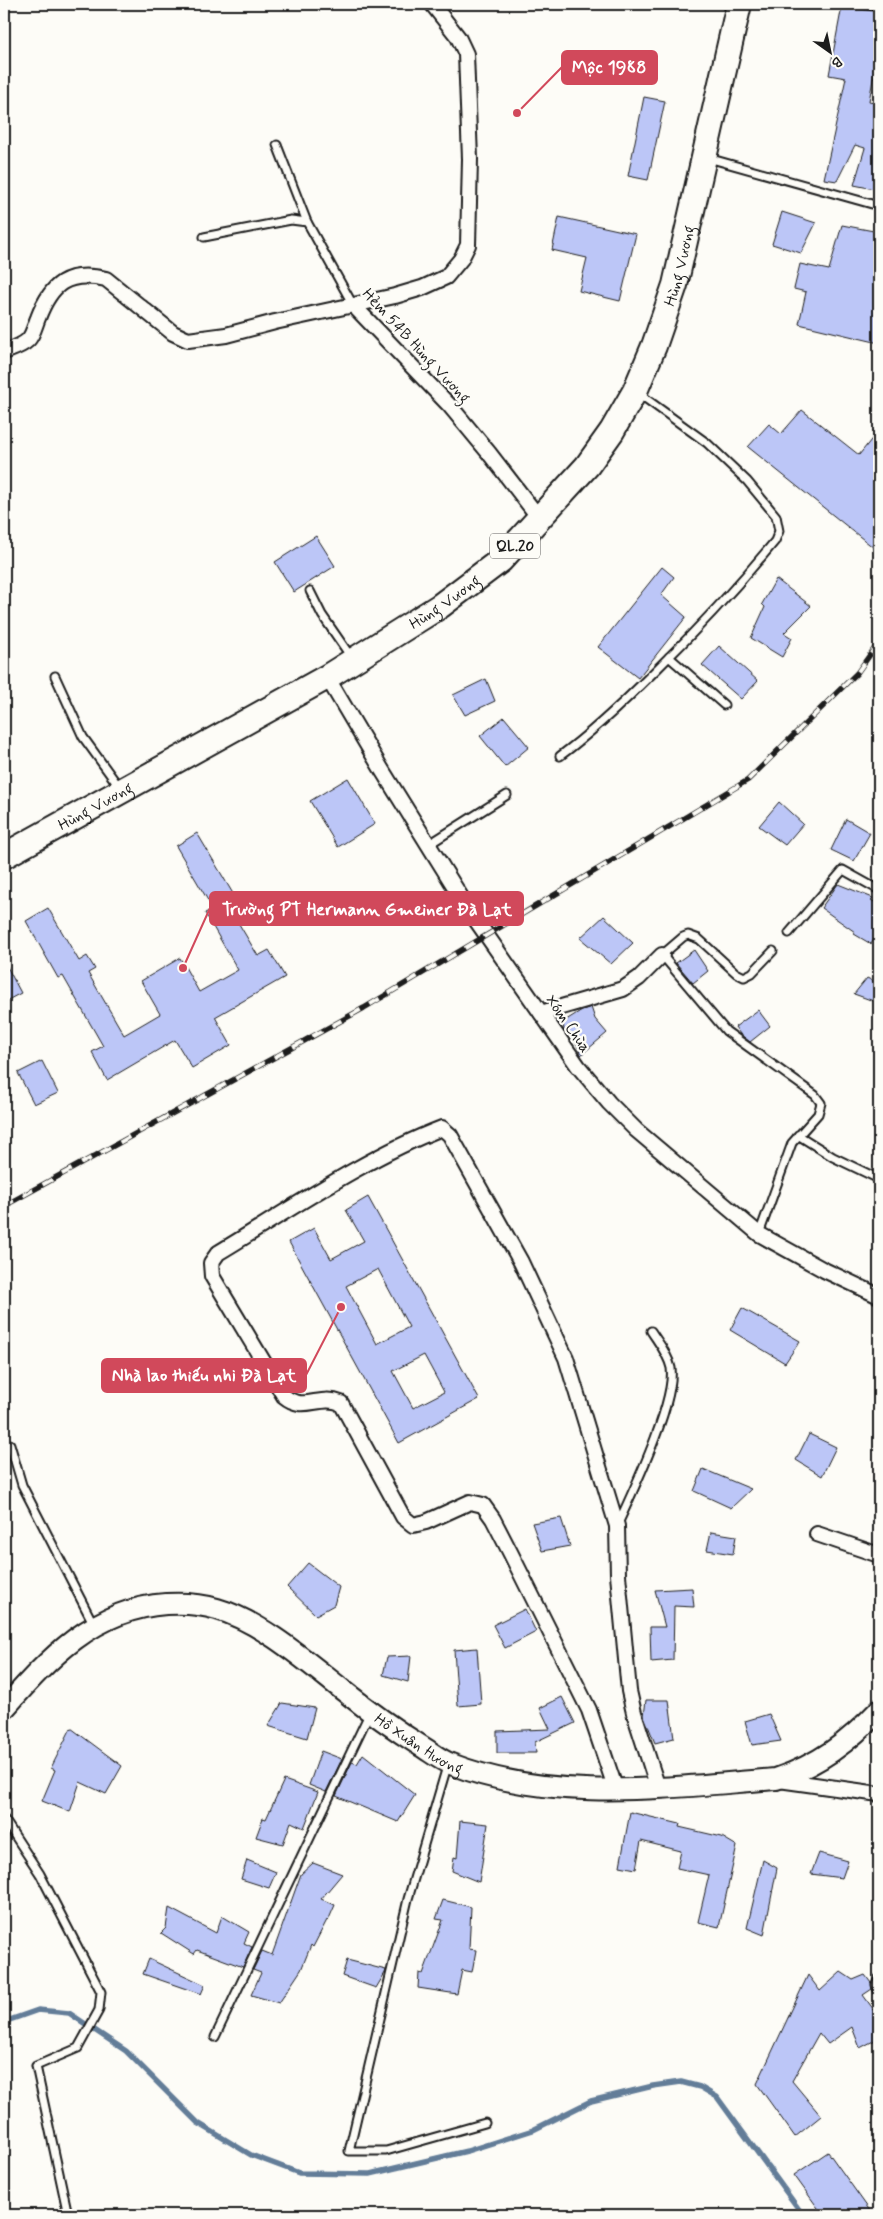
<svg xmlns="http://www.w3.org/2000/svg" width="883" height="2219" font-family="Mynerve,sans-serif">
  <rect width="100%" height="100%" fill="#fdfcf7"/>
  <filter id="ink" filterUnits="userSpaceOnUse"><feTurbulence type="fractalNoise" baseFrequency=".02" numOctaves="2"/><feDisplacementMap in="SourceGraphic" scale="10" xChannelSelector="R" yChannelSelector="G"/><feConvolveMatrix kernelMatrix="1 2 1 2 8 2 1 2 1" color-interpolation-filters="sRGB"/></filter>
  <g filter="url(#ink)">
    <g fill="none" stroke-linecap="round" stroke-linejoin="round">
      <polyline stroke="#637d98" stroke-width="5.5" points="4,2022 38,2010 69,2013 126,2051 198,2123 251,2155 299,2173 370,2174 467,2151 533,2130 591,2101 653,2086 681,2082 700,2087 717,2097 803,2215"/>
    </g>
    <g fill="#bcc6f7" stroke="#1c1c1c" fill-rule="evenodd">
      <polygon points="842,6 879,12 879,47 869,101 879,103 879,190 854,185 865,148 855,145 837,181 824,179 846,78 829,75"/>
      <polygon points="644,97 665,101 648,180 628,176"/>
      <polygon points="782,212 816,223 801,253 772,244"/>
      <polygon points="559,217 636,234 620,301 579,291 587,258 552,250"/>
      <polygon points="842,225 879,232 879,343 799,324 806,292 794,289 800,264 829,270"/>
      <polygon points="802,410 859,455 879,430 879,552 748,447 769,424 781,434"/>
      <polygon points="316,536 335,566 294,592 275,562"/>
      <polygon points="662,567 674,577 661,595 686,617 638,678 598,647"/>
      <polygon points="776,579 811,606 784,633 792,638 782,657 751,638 765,607 762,604"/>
      <polygon points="719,646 758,681 741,699 702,665"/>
      <polygon points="486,679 495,701 465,715 453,695"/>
      <polygon points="504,717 529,747 505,767 480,736"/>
      <polygon points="348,778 375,824 338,847 310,801"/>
      <polygon points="779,802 803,824 785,845 759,826"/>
      <polygon points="846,819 870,833 854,861 831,850"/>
      <polygon points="197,833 235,897 226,902 258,956 269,950 285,977 215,1017 231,1045 192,1068 175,1040 107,1080 92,1052 103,1046 63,976 58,978 26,921 48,908 79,961 87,956 95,969 88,973 124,1035 160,1014 141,981 180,958 199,992 238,970 205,913 213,909 176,846"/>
      <polygon points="838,884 873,898 871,900 879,905 879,932 871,944 854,934 855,932 821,908"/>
      <polygon points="604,916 633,943 611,964 580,938"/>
      <polygon points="694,950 708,971 693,983 676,963"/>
      <polygon points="4,961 21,993 4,1002"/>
      <polygon points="867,978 879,984 879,1003 854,994"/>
      <polygon points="591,1007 595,1019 607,1033 581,1055 573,1034 568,1036 564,1031 563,1022 582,1010"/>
      <polygon points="758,1010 770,1026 750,1042 740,1034 735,1027"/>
      <polygon points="42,1061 58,1093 34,1104 18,1073"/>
      <path d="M368 1197 479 1399 399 1443 289 1242 314 1228 331 1259 364 1241 346 1210ZM378 1269 409 1327 377 1344 346 1286ZM424 1355 444 1392 413 1408 393 1371Z"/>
      <polygon points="742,1308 800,1341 785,1363 730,1330"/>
      <polygon points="809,1434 836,1447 822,1476 796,1460"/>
      <polygon points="703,1469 751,1489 731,1508 694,1491"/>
      <polygon points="561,1518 570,1546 542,1551 532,1523"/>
      <polygon points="711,1532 736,1536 733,1554 707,1550"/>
      <polygon points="308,1563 339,1587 334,1605 316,1615 287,1587"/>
      <polygon points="692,1588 694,1607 674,1606 673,1660 651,1662 650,1627 665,1627 655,1590"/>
      <polygon points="525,1609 536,1632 505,1648 493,1625"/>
      <polygon points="477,1648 481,1704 458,1706 454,1650"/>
      <polygon points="411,1656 408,1682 383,1675 387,1657"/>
      <polygon points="562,1697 575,1723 535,1742 536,1753 497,1753 497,1731 550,1729 540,1708"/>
      <polygon points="646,1700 669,1700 674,1738 655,1743 644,1716"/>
      <polygon points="282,1703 315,1708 307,1738 268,1726"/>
      <polygon points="769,1714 781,1741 752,1745 745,1721"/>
      <polygon points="71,1728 122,1766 106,1794 80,1782 70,1812 42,1801 55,1770 51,1768"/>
      <polygon points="321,1751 342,1759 326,1792 309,1785"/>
      <polygon points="363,1754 415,1795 398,1822 336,1796 352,1762 357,1764"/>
      <polygon points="284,1780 318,1792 304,1828 291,1822 283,1844 256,1837 263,1818 266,1819"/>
      <polygon points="630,1812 680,1824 679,1827 722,1837 737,1846 719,1927 698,1922 709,1875 677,1868 681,1851 641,1841 636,1869 620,1866"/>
      <polygon points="460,1821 488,1824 479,1882 452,1871 454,1857 457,1858"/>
      <polygon points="819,1853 848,1861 842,1878 811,1874"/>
      <polygon points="247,1860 276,1872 269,1888 241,1879"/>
      <polygon points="763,1860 777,1868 764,1935 747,1928"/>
      <polygon points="313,1863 342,1874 321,1899 335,1905 328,1921 327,1920 313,1947 311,1945 301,1970 279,2003 251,1995 261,1973 253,1970 262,1951 272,1955 301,1874"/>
      <polygon points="443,1900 471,1907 469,1949 476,1950 472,1972 462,1970 457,1994 418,1988 419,1973 423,1974 443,1920 436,1919"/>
      <polygon points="169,1908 216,1933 222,1916 249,1932 244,1943 252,1947 243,1967 197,1950 194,1954 161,1933 166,1928"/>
      <polygon points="149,1959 205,1985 201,1994 143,1974"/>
      <polygon points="347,1960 386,1970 385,1973 376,1988 342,1976"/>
      <polygon points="841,1972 853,1980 865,1975 871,1983 872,1989 863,1995 879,2017 879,2038 860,2048 852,2027 828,2044 819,2033 792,2081 821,2116 795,2137 757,2084 808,1975 820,1991"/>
      <polygon points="828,2152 873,2215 823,2215 794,2175"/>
    </g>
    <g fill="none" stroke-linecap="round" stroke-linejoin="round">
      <defs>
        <g id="service">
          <polyline points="869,4 879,5"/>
          <polyline points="277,145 307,222"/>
          <polyline points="708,158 879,206"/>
          <polyline points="204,237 291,220 307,222 353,305"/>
          <polyline points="310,591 322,615 351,657"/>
          <polyline points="669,657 724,705"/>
          <polyline points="55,676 83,737 120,788"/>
          <path d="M560 756C594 731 624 702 654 672 697 630 737 587 775 541L779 531 776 516 747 481 707 443 638 393"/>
          <polyline points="428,845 507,795"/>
          <polyline points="789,933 843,870 879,890"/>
          <polyline points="798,1135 833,1157 879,1179"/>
          <polyline points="759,1234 792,1143 818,1114 821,1103 815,1095 726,1031 662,955 683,937 688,935 699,939 736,973 744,977 752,973 773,951"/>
          <polyline points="10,1444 22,1485 94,1625"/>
          <path d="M618 1524C633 1491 676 1401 671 1368 668 1354 658 1342 651 1331"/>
          <polyline points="448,1763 408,1899 349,2151 386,2151 485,2123"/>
          <polyline points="4,1819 40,1874 101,1992 99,2010 78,2048 36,2066 68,2215"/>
          <polyline points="879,1978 876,1985 879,1992"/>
          <polyline points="215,2037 370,1712"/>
        </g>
        <g id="minor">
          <polyline points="353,305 450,406 489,453 540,519"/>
          <path d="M4 352C12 349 22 346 28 340 33 335 35 325 38 318 51 284 67 270 106 279L173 333 188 340 226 335 275 322 395 296 422 288 446 277 461 259 468 245 470 159 466 54 458 37 432 4"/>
          <polyline points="327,677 382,770 469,910 578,1066 609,1103 636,1130 759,1234 824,1270 879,1296"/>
          <polyline points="541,1013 623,989 639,978 662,955"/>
          <polyline points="817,1534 879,1555"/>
          <polyline points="779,1780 879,1794"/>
          <path d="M616 1790 589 1710 510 1552 493 1519 483 1505 470 1502 426 1522 413 1525 403 1517 341 1403C319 1394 304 1413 284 1396L212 1276 211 1263 218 1253C288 1211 366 1157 442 1128L450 1135 521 1262 566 1358 617 1526 618 1575 629 1691 634 1713 658 1788"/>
        </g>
        <g id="secondary">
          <path id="s1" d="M4 1709C49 1658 94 1609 166 1604 183 1603 201 1604 217 1609 262 1622 307 1662 344 1691 369 1711 394 1729 421 1746 431 1752 440 1760 451 1764 554 1804 669 1787 776 1779 818 1765 849 1742 879 1710"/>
        </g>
        <g id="trunk">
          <path id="s2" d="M4 856 327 677 440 606 501 560 587 466 612 431 635 391 654 346 675 285 739 4"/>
        </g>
      </defs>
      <use href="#service" stroke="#1c1c1c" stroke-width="11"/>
      <use href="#minor" stroke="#1c1c1c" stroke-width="18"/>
      <use href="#secondary" stroke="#1c1c1c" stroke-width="24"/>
      <use href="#trunk" stroke="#1c1c1c" stroke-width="28"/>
      <use href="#service" stroke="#fdfcf7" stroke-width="7"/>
      <use href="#minor" stroke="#fdfcf7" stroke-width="14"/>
      <use href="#secondary" stroke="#fdfcf7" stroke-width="20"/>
      <use href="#trunk" stroke="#fdfcf7" stroke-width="24"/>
      <defs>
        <polyline id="rail" points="4,1206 364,1008 748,780 857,673 879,642"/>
      </defs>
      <use href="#rail" stroke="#1c1c1c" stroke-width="5.5"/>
      <use href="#rail" stroke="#fdfcf7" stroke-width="4" stroke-dasharray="11" stroke-linecap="butt"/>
    </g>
  </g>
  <g text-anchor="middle" stroke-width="4.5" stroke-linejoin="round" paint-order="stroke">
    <rect fill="#fdfcf7" stroke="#605f5e" stroke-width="1" x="490" y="533.5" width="50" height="25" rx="4"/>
    <g font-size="15" font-weight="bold" fill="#1c1c1c">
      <text x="515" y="551">QL.20</text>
    </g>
    <g font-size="16" fill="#1c1c1c" stroke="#fdfcf7">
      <text dy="6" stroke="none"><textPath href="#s2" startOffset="929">Hùng Vương</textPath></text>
      <text transform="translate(417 345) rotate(47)" y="6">Hẻm 54B Hùng Vương</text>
      <text dy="6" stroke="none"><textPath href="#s2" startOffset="509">Hùng Vương</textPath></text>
      <text dy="6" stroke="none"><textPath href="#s2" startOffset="104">Hùng Vương</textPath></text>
      <text transform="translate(569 1023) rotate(55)" y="6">Xóm Chùa</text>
      <text dy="6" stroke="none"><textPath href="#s1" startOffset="494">Hồ Xuân Hương</textPath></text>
    </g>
  </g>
  <path fill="none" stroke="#d1495b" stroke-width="2" d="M517 113L562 67M183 968L210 908M341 1307L306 1375"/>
  <g fill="#d1495b" stroke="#fdfcf7" stroke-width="2">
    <circle cx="517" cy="113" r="5"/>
    <circle cx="183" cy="968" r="5"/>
    <circle cx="341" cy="1307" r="5"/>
  </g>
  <g fill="#d1495b" stroke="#d1495b" stroke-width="2">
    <rect x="562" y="51" width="95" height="33" rx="5"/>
    <rect x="210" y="892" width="313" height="33" rx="5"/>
    <rect x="102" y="1359" width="204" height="33" rx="5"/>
  </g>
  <g font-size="18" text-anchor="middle" font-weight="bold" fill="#fff">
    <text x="609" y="73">Mộc 1988</text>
    <text x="367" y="915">Trường PT Hermann Gmeiner Đà Lạt</text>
    <text x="204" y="1381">Nhà lao thiếu nhi Đà Lạt</text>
  </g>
  <rect width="883" height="2219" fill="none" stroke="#fdfcf7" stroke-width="20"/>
  <rect x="10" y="10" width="863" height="2199" fill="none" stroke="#1c1c1c" stroke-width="2" filter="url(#ink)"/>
  <g transform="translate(830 52) rotate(147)" stroke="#fdfcf7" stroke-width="4" paint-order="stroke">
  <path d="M0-4L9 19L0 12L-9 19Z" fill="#1c1c1c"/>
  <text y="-8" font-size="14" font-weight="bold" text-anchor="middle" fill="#1c1c1c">B</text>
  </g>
</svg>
